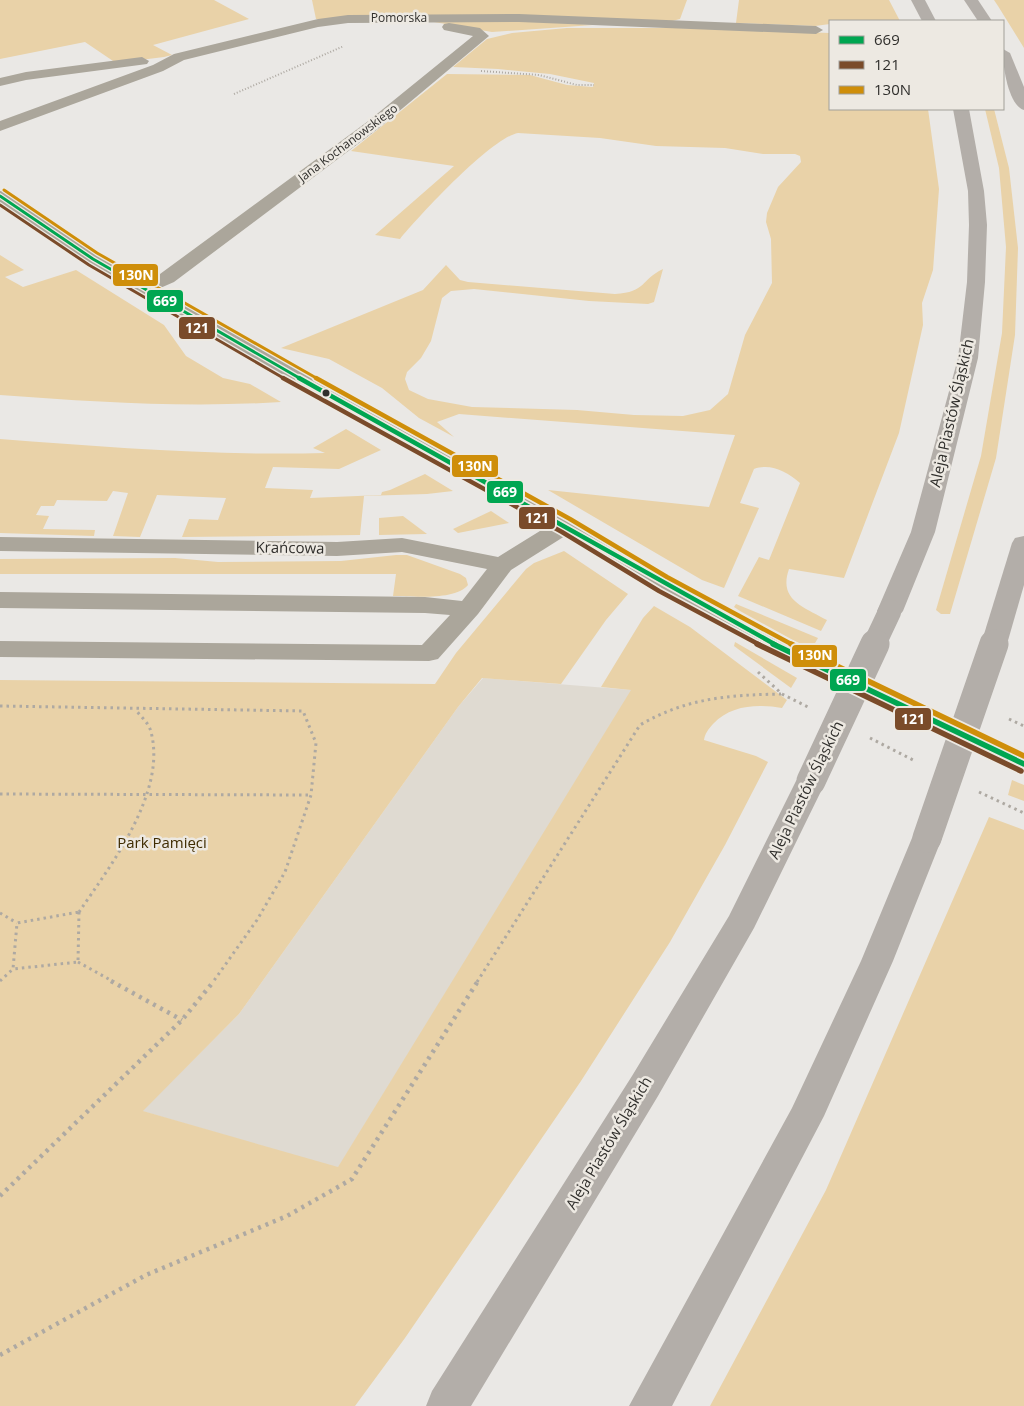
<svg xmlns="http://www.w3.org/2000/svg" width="1024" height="1406" font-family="'Open Sans',sans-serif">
  <rect width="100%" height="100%" fill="#eae8e5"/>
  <polygon fill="#dfdad1" points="483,678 632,690 338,1168 142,1111 239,1014 458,707"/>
  <g fill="#e9d2a8">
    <polygon points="0,0 214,0 249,19 153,45 172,55 164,57 116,63 85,42 0,59"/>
    <polygon points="312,0 687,0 680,19 672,21 316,19"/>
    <polygon points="739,0 889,0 900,21 830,21 830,24 815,26 736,23"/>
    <polygon points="994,0 1024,0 1024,48 998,6"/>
    <polygon points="518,19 593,25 492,32 434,22"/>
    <path d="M567 28H677L830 33V109H928L939 189 933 270 922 303 923 325 899 433 844 578 789 569C778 600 804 607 827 620L821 631 738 596 759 557 769 560 800 483C787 472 771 463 754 469L740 503 759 508 724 588 702 580 548 490 709 507 735 435 459 414 437 422 454 437 419 418 382 388 329 359 281 348 423 290 446 265 460 280 468 282 615 294C647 292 640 280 663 269L654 302 648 304 589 301 474 289 451 291 442 298 431 341 421 358 407 372 405 379 409 390 428 399 472 407 577 410 634 415 683 416 710 410 728 394 745 335 772 283 771 239 766 222 767 213 778 187 801 162 800 156 795 154H763L725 148 656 146 600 138 518 133C491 138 420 215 400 239L375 235 454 166 351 151 447 74 530 75 567 85 593 87 594 83 550 74 498 69 453 67 487 39 512 33Z"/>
    <polygon points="985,109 994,109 1009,168 1018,248 1015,335 996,458 950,614 941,614 936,610 981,456 1002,333 1006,247 999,168"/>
    <path d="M0 255 24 270 5 277 23 287 76 270 164 325 186 356 223 378 250 384 281 402C187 408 94 402 0 395Z"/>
    <path d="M346 429 381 450 339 469 273 467 265 488 313 490 310 498 381 495 382 492 390 490 425 474 453 491 427 494 364 496 360 535 182 537 189 519 218 520 226 498 157 495 140 537 113 536 128 493 113 491 107 501 57 500 54 506H41L36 515 49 516 43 529 95 530 94 536 0 533V439C108 447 216 456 325 453L313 448Z"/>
    <polygon points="491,511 509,523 458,533 453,529"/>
    <polygon points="403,516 427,534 379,535 379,518"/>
    <path d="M564 551 628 594 606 620 561 684 482 678 458 707 239 1014 143 1111 338 1167 631 690 601 687 643 618 654 606 690 627 787 700 782 708C757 704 731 705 713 724 708 730 705 733 704 740L756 756 768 762 725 845 670 942 581 1081 405 1338 355 1406H0V680L435 684 456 653 526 569 534 563Z"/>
    <path d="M396 555H407L460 574 466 578 468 585C455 601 412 596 393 596L396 574H0V559L175 558 218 562 341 561Z"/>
    <polygon points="736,604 818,638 811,650 740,611 734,607"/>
    <polygon points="735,642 797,678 791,688 734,646"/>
    <polygon points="1012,780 1024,785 1024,801 1008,795"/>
    <polygon points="989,817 1024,830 1024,1406 710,1406 826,1190"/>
  </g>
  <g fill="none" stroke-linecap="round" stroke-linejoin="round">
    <g stroke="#aea9a2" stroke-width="2" stroke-dasharray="1 2" stroke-linecap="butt">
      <polyline points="481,71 539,75 577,85 594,85"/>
      <polyline points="234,94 344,46"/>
    </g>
    <g stroke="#aea9a2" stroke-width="3" stroke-dasharray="2.5 4" stroke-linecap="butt">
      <polyline points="758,672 782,694 808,707"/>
      <polyline points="0,706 303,711 316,743 311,795 285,872 257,920 213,982"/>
      <polyline points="1009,719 1024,726"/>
      <polyline points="870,738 915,761"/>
      <polyline points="979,792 1024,813"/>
      <polyline points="0,794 311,795"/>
      <path d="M79 912C111 865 167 792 151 732 149 723 141 717 136 710"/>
      <polygon points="79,912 78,962 13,969 17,923"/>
      <polyline points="0,913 17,923"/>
      <polyline points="78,962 114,982"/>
      <polyline points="0,981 13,969"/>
      <path d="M477 982 640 725C686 698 729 695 781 694"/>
    </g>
    <g stroke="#aea9a2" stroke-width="4.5" stroke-dasharray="3 5" stroke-linecap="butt">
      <polyline points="111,981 182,1020"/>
      <polyline points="0,1196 182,1020 214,981"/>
      <polyline points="0,1355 146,1275 287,1216 352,1179 478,981"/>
    </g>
    <g fill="#aba69b" fill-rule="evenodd">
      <polygon points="519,14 816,26 823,30 816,34 519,22 348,23 318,27 184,60 163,71 0,131 0,121 153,65 174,54 318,19 348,15"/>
      <polygon points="449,23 480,28 489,36 379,128 174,282 158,289 574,521 672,579 784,639 1024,752 1024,774 1014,771 766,651 654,589 565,536 511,570 478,614 438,659 429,661 0,657 0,641 422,645 450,615 425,613 0,608 0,592 425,597 462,601 487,569 402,552 337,556 0,551 0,537 337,542 402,538 498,557 548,526 237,351 86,263 0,204 0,191 6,192 100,255 144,281 160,274 367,122 473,36 444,30 442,27 444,24"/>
      <polygon points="142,57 149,61 147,64 26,80 0,86 0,78 26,72"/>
    </g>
    <g fill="#b3aea9" fill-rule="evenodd">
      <polygon points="911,0 925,0 936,21 922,21"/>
      <polygon points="964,0 978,0 992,21 978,21"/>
      <path d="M1003 49 1010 53 1024 87V110C1008 106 1002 63 1003 49Z"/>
      <polygon points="953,109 969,109 984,191 987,225 985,282 978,358 935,532 903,611 899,616 890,619 881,616 877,611 911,532 958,358 967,282 969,225 968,191"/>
      <polygon points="1024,536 1024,585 1007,644 1003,650 994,652 985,650 981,644 1012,543 1015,538"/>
      <polygon points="811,771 821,774 826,781 754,928 658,1096 471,1406 426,1406 432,1391 632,1076 729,916 796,781 801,774"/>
      <polygon points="927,827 938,830 942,838 893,961 824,1116 672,1406 629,1406 792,1108 861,961 912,838 916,830"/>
    </g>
    <polyline stroke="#b3aea9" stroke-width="23" points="874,645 890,611"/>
    <g stroke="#b3aea9" stroke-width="29">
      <polyline points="811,781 875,644"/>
      <polyline points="927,838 994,644"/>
    </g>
    <defs>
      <polyline id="bus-1-far2" points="0,196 93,259 301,379"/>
      <polyline id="bus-1-far1" points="299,378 776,645"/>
      <polyline id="bus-1" points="773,644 1024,764"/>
      <polyline id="bus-2-far2" points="0,205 89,265 285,379"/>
      <polyline id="bus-2-far1" points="283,378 562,532 659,591 760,645"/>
      <polyline id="bus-2" points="757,644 1021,771"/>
      <polyline id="bus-3-far2" points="4,190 97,253 318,379"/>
      <polyline id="bus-3-far1" points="316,378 570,519 667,577 793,645"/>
      <polyline id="bus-3" points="791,644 1024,756"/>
    </defs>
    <use href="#bus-1-far2" stroke="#ede9e2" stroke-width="5.5"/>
    <use href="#bus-1-far1" stroke="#ede9e2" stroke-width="8"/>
    <use href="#bus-1" stroke="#ede9e2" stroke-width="9"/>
    <use href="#bus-2-far2" stroke="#ede9e2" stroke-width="5.5"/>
    <use href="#bus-2-far1" stroke="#ede9e2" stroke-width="8"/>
    <use href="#bus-2" stroke="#ede9e2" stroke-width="9"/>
    <use href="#bus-3-far2" stroke="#ede9e2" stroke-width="5.5"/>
    <use href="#bus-3-far1" stroke="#ede9e2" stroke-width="8"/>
    <use href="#bus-3" stroke="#ede9e2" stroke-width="9"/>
    <use href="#bus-1-far2" stroke="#00a651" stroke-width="3"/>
    <use href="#bus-1-far1" stroke="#00a651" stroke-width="4.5"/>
    <use href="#bus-1" stroke="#00a651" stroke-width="5.5"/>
    <use href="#bus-2-far2" stroke="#7a4b2a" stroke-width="3"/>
    <use href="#bus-2-far1" stroke="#7a4b2a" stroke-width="4.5"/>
    <use href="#bus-2" stroke="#7a4b2a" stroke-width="5.5"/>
    <use href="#bus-3-far2" stroke="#cf8e09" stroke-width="3"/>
    <use href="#bus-3-far1" stroke="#cf8e09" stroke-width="4.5"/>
    <use href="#bus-3" stroke="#cf8e09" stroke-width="5.5"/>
  </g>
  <circle fill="#302f2c" stroke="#ede9e2" stroke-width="2" cx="326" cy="393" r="4.5"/>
  <g text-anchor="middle" stroke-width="5" stroke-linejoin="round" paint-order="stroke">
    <g font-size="12" fill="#302f2c" stroke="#ede9e2">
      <text x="399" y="22">Pomorska</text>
      <text transform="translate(348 143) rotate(-37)" y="4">Jana Kochanowskiego</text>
    </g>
    <g font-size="15" fill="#302f2c" stroke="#ede9e2">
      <text transform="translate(952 413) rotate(-77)" y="5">Aleja Piastów Śląskich</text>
      <text transform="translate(290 548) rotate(1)" y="5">Krańcowa</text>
      <text transform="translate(806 790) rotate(-64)" y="5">Aleja Piastów Śląskich</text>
      <text transform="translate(609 1143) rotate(-59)" y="5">Aleja Piastów Śląskich</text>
    </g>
    <g font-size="15" fill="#3f2c01" stroke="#ede9e2">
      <text x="162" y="848">Park Pamięci</text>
    </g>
  </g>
  <g stroke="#ede9e2" stroke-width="2">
    <rect x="112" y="263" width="47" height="24" rx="5" fill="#cf8e09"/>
    <rect x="146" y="289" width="38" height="24" rx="5" fill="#00a651"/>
    <rect x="178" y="316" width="38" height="24" rx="5" fill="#7a4b2a"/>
    <rect x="451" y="454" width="48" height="24" rx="5" fill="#cf8e09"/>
    <rect x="486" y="480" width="38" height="24" rx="5" fill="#00a651"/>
    <rect x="518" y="506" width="38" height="24" rx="5" fill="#7a4b2a"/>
    <rect x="791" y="644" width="47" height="24" rx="5" fill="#cf8e09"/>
    <rect x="829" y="668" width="38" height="24" rx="5" fill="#00a651"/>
    <rect x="894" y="707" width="38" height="24" rx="5" fill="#7a4b2a"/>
  </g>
  <g font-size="14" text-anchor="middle" font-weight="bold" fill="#fff">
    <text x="136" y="280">130N</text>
    <text x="165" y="306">669</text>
    <text x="197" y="333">121</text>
    <text x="475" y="471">130N</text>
    <text x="505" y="497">669</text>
    <text x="537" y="523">121</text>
    <text x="815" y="660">130N</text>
    <text x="848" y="685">669</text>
    <text x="913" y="724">121</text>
  </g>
  <rect x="829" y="20" width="175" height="90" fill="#ede9e2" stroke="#a19f99"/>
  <rect x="839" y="36" width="25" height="8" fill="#00a651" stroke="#a19f99"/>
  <text x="874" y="45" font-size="15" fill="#302f2c">669</text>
  <rect x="839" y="61" width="25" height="8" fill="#7a4b2a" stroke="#a19f99"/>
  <text x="874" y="70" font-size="15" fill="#302f2c">121</text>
  <rect x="839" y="86" width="25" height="8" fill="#cf8e09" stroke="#a19f99"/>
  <text x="874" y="95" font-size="15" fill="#302f2c">130N</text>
</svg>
